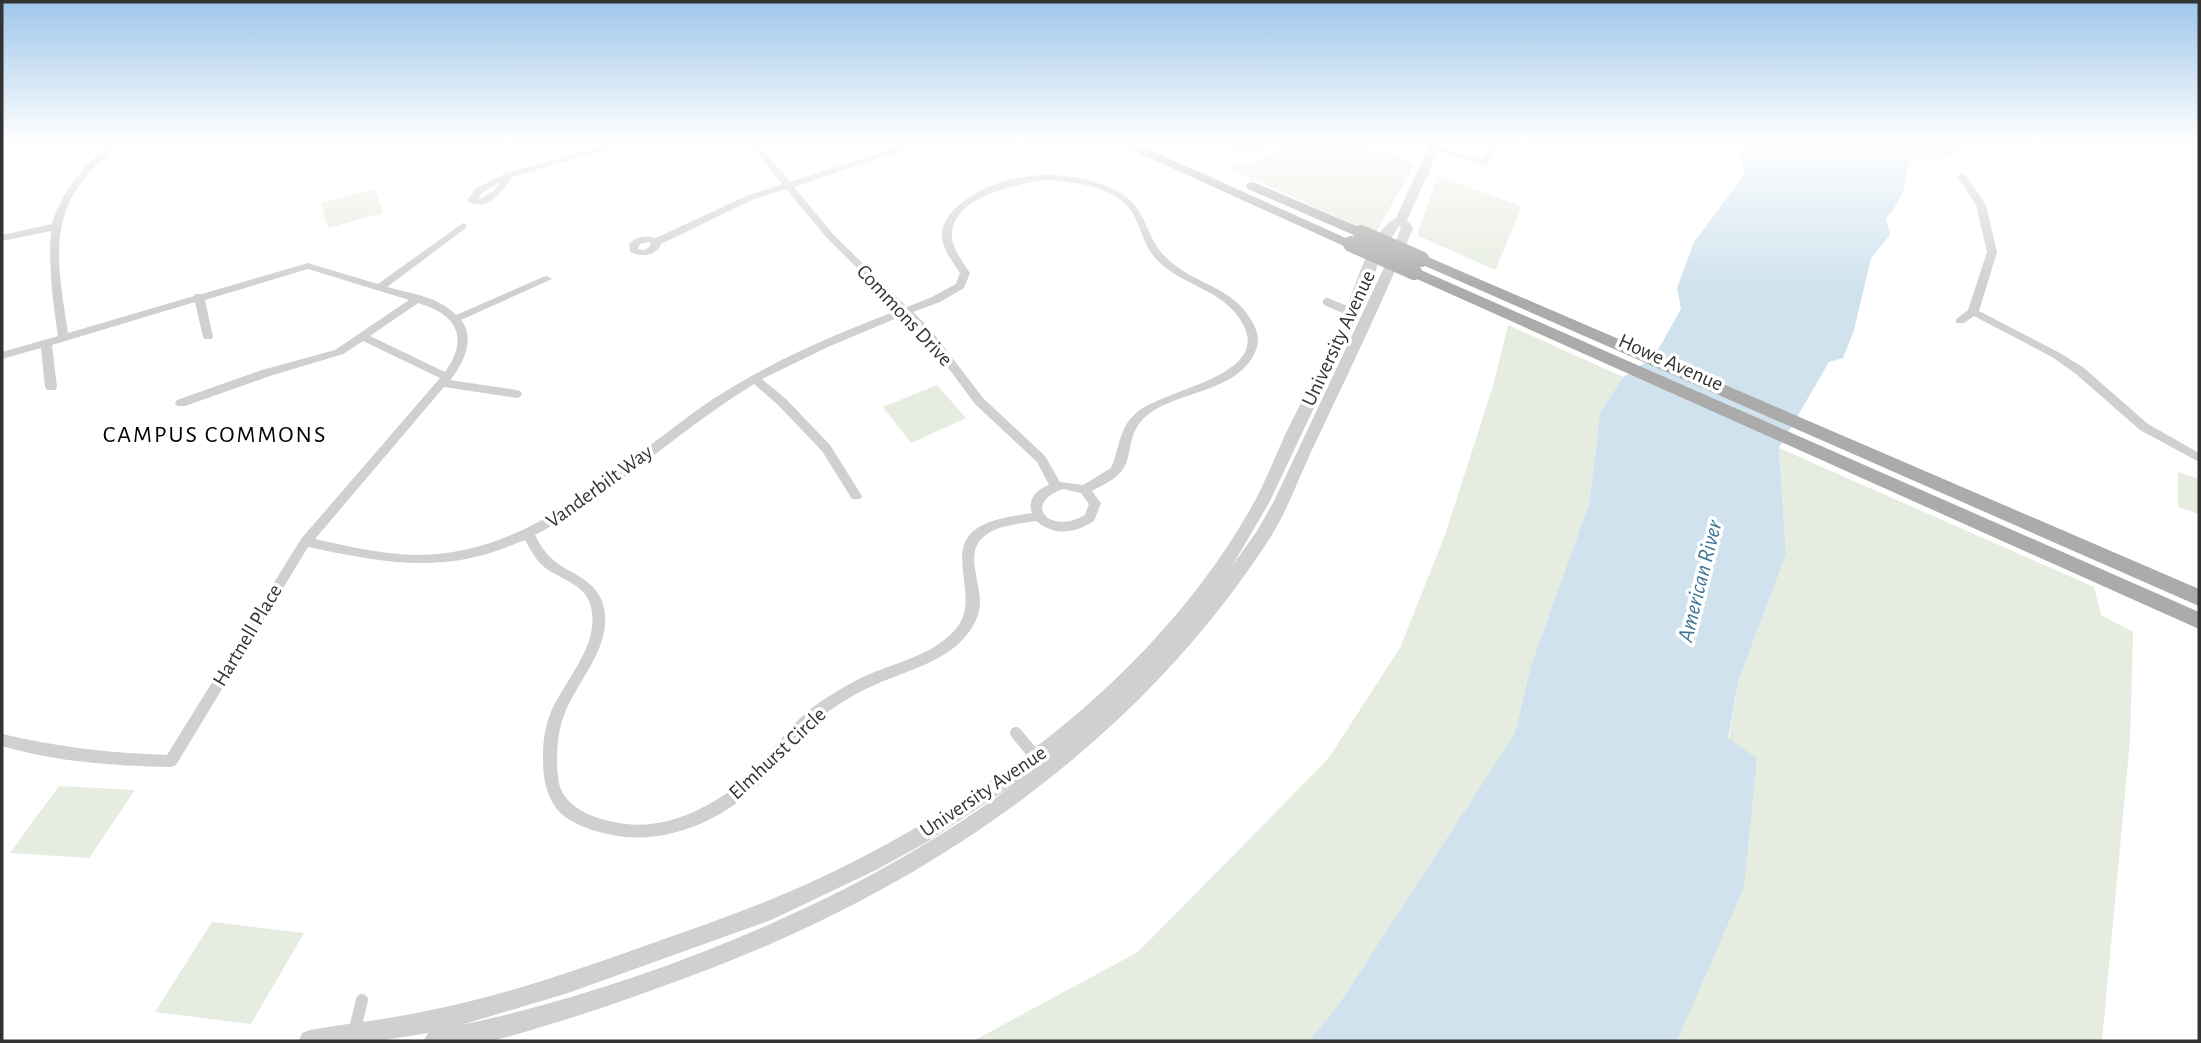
<svg xmlns="http://www.w3.org/2000/svg" width="2201" height="1043" font-family="'Alegreya Sans',sans-serif">
  <rect width="100%" height="100%" fill="#fff"/>
  <g fill="#e6ecdf">
    <polygon points="1281,143 1361,143 1415,164 1375,234 1228,168 1265,158"/>
    <polygon points="1438,175 1522,207 1495,270 1417,235"/>
    <polygon points="375,189 383,213 328,228 321,203"/>
    <polygon points="1508,325 1623,377 1600,413 1589,504 1531,665 1515,733 1339,1004 1309,1041 973,1041 1138,952 1328,759 1400,648 1445,535 1493,386"/>
    <polygon points="937,385 966,418 911,443 883,407"/>
    <polygon points="1779,448 2094,587 2101,615 2133,632 2130,740 2102,1041 1677,1041 1739,679 1786,555"/>
    <polygon points="2178,472 2199,479 2199,514 2178,507"/>
    <polygon points="59,786 135,790 89,858 10,853"/>
    <polygon points="212,922 304,933 251,1024 155,1012"/>
  </g>
  <path fill="#cfe2ee" d="M1738 143H1972L1971 146 1949 157 1913 159C1905 169 1907 178 1904 190 1900 200 1892 211 1886 219L1890 235 1871 258 1854 330 1843 358 1829 362 1779 448 1786 555 1739 679 1728 738 1757 758 1744 887 1677 1041H1309L1339 1004 1515 733 1531 665 1589 504 1600 413 1623 377 1654 357 1681 309 1677 288 1694 242 1745 174Z"/>
  <g fill="none" stroke-linecap="round" stroke-linejoin="round">
    <polyline stroke="#d0d0d0" stroke-width="8" points="1327,302 1351,312"/>
    <g stroke="#d0d0d0" stroke-width="12">
      <polyline points="1016,733 1035,756"/>
      <polyline points="354,1033 362,1000"/>
    </g>
    <g fill="#d0d0d0" fill-rule="evenodd">
      <path d="M109 143H118C105 158 90 170 78 187 48 229 61 285 68 333L194 296 195 294H202L308 263 378 284 463 223 466 224V228L387 287C409 293 440 297 456 315L543 277 547 276 552 279 461 320C476 338 463 365 450 380L516 390 520 391 522 394 520 397 516 398 444 387 315 539C347 546 380 554 414 555 535 556 620 462 713 399 770 362 835 334 899 310L827 238 786 189 752 200 661 244C656 257 641 257 630 252L629 244C636 236 646 235 656 238L746 196 782 184 749 143H758L790 182 911 143H924L794 187 833 234 907 307 932 297 956 284 960 273C953 262 942 249 942 235 942 221 953 209 964 201 1006 170 1069 167 1115 190 1142 203 1142 221 1155 243 1160 253 1168 260 1176 266 1194 280 1218 286 1235 301 1247 311 1262 331 1257 347 1243 390 1186 390 1153 411 1122 431 1136 458 1119 474 1112 481 1101 486 1092 491L1101 503 1094 521C1074 533 1056 537 1036 521 1020 524 999 525 986 535 963 551 981 581 980 604 979 617 973 628 965 637 944 662 906 671 877 684 862 690 848 698 835 707 823 715 812 723 802 733 789 747 779 764 765 778 728 819 664 848 608 834 589 830 565 822 554 805 545 791 543 775 543 759 543 745 544 731 549 717 562 681 605 643 589 601 582 583 557 578 543 566 535 559 530 549 525 540 510 546 495 552 479 556 421 571 366 559 308 547L176 765 171 767C113 766 57 762 2 746V734C57 747 110 753 167 755L301 539 440 378 363 341 343 354 270 376 185 406H177L175 403 177 400 262 370 335 350 409 300 308 269 205 300 213 337 212 339H204L203 337 195 302 52 345 57 387 55 390H47L45 387 41 348 2 359V352L58 336C53 301 48 266 51 231L2 241V235L52 224C62 190 84 167 109 143ZM1047 180C1076 182 1117 186 1133 214 1142 230 1144 247 1158 261 1181 284 1217 289 1237 315 1284 377 1162 387 1134 415 1119 429 1119 450 1111 468L1083 485 1060 482 1045 456 983 398 931 330 913 312 940 302 964 288 970 273C963 262 951 248 952 233 954 196 1019 183 1047 180ZM648 242 651 243C650 249 643 251 638 249L640 244ZM418 303C456 314 470 337 445 372L370 336ZM904 315 923 334 975 404 1037 462 1049 485C1037 489 1027 499 1032 513 1015 516 996 518 981 526 939 548 985 599 954 631 931 656 894 663 865 676 850 683 837 691 823 700 790 722 780 744 753 771 719 805 664 834 614 822 596 818 576 812 564 795 558 787 558 775 557 765 557 749 558 732 563 718 576 680 617 644 602 601 593 577 566 573 550 557 544 551 539 543 535 535 614 493 678 431 754 384L778 405 822 451 852 499H860L862 496 830 445 786 399 762 379 828 347ZM1063 489 1081 493 1089 504 1085 515C1048 536 1022 503 1063 489Z"/>
      <path d="M614 143H627L512 177C502 192 486 213 467 201L475 189 506 173ZM500 182 495 190 478 200 482 193Z"/>
      <path d="M1222 143H1234L1247 146 1272 143C1258 155 1237 153 1222 143Z"/>
      <polygon points="1489,143 1497,143 1489,162 1485,165 1431,149 1435,146 1482,159"/>
      <polygon points="2160,143 2175,143 2177,145 2173,148"/>
      <polygon points="1962,173 1965,174 1986,205 1997,252 1979,311 2060,353 2084,368 2148,424 2199,453 2199,462 2140,430 2076,374 2052,357 1974,316 1964,323 1956,323 1956,319 1968,310 1987,252 1976,205 1957,176"/>
    </g>
    <path fill="#d0d0d0" fill-rule="evenodd" d="M1430 143H1442L1407 220 1413 228C1382 304 1346 378 1311 452 1298 480 1287 511 1270 538 1139 741 935 882 712 968 658 988 605 1008 551 1024 530 1030 506 1039 485 1041 464 1043 443 1041 423 1041L428 1033 378 1041H299L302 1033 310 1030C350 1023 391 1019 431 1010 502 996 571 972 639 948 696 928 752 909 807 884 979 806 1153 678 1248 513 1263 488 1273 461 1285 435 1303 398 1323 362 1340 325 1352 297 1369 231 1396 218ZM1399 226 1401 228 1389 257 1274 501 1257 531 1232 566 1269 503 1355 321 1384 250ZM1013 785C862 899 645 986 461 1025L568 993 771 920 876 870 927 842Z"/>
    <g fill="#ababab" fill-rule="evenodd">
      <polygon points="1117,143 1135,143 1359,244 1356,247 1346,247"/>
      <polygon points="1253,182 1366,230 1369,233 1361,238 1356,236 1248,189 1246,186 1248,183"/>
      <polygon points="1421,254 2199,589 2199,606 1416,262 1413,259 1416,256"/>
      <polygon points="1414,267 2199,612 2199,629 1408,275 1406,272 1408,269"/>
    </g>
    <g stroke="#ababab" stroke-width="16">
      <polyline points="1361,233 1421,259"/>
      <polyline points="1351,244 1414,272"/>
    </g>
  </g>
  <linearGradient id="sky" x2="0" y2="1"><stop stop-color="#9ec6ea"/><stop offset="0.49" stop-color="#fff"/><stop offset="1" stop-color="#fff" stop-opacity="0"/></linearGradient>
  <rect width="2201" height="289" fill="url(#sky)"/>
  <g text-anchor="middle" stroke-width="7" stroke-linejoin="round" paint-order="stroke">
    <g font-size="21" fill="#333" stroke="#fff">
      <text transform="translate(905 315) rotate(47)" y="7">Commons Drive</text>
      <text transform="translate(1338 338) rotate(-65)" y="7">University Avenue</text>
      <text transform="translate(1671 362) rotate(24)" y="7">Howe Avenue</text>
      <text transform="translate(599 486) rotate(-36)" y="7">Vanderbilt Way</text>
      <text transform="translate(247 635) rotate(-59)" y="7">Hartnell Place</text>
      <text transform="translate(777 753) rotate(-43)" y="7">Elmhurst Circle</text>
      <text transform="translate(983 791) rotate(-34)" y="7">University Avenue</text>
    </g>
    <g font-size="23" font-style="italic" fill="#3f7597" stroke="#fff">
      <text transform="translate(1699 581) rotate(-76)" y="8">American River</text>
    </g>
    <g font-size="24" letter-spacing="2" fill="#000" stroke="#fff">
      <text x="215" y="442">CAMPUS COMMONS</text>
    </g>
  </g>
  <rect width="2201" height="1043" fill="none" stroke="#333333" stroke-width="7"/>
</svg>
